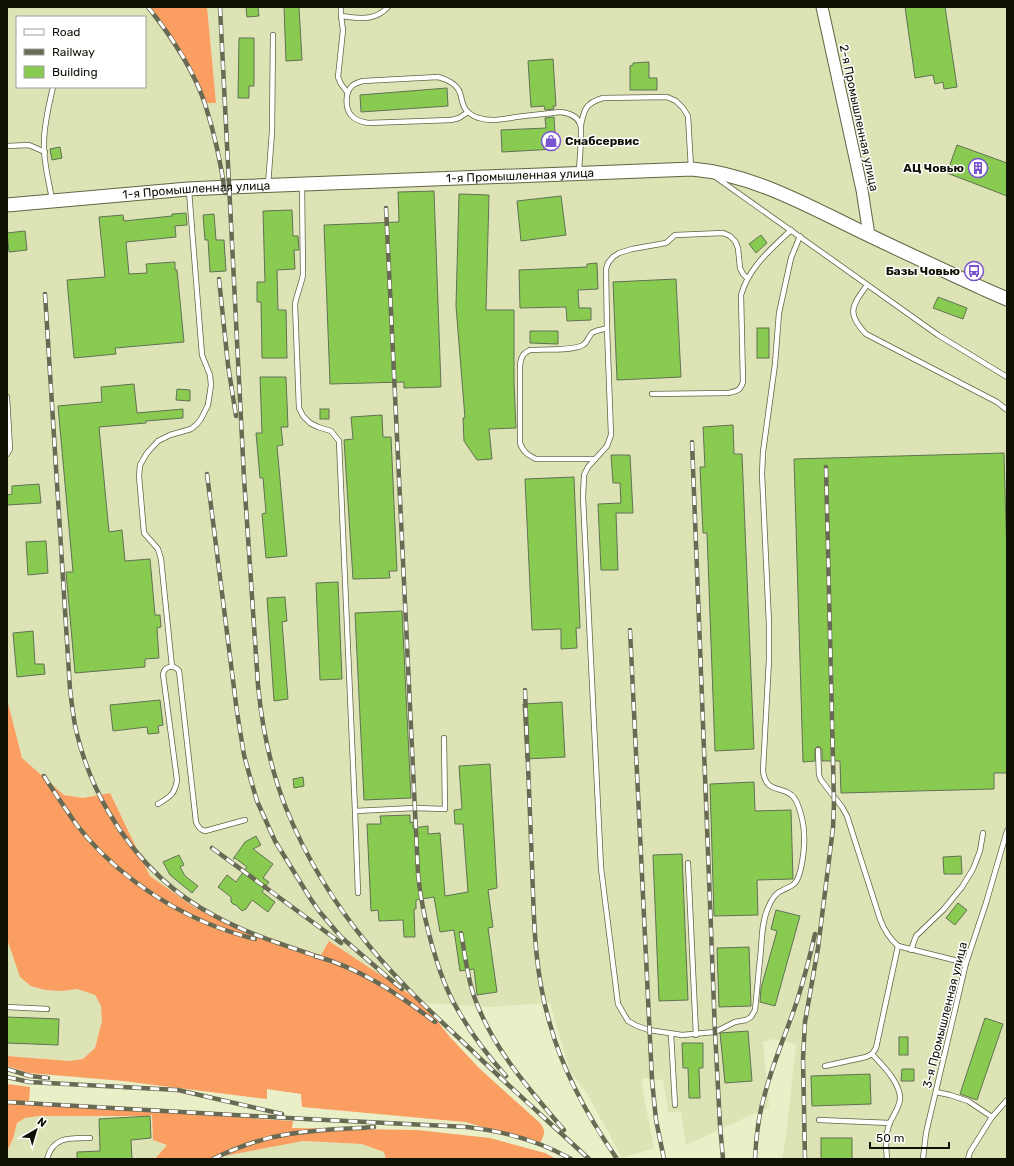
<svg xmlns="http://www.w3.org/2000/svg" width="1014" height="1166" font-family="Rubik,sans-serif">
  <rect width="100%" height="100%" fill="#eaefc8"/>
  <g fill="#dee3b6" fill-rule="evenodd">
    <path d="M7 7H148L168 33 183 57 195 79 205 103 216 102 207 7H1007V1159H782L786 1136 796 1044 773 1039 763 1042 769 1107 686 1145 681 1112H668L663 1080 643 1078 642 1086 654 1148 622 1158 588 1095 570 1071 550 1003 489 1007 423 1003 329 941 321 955 264 938 195 908 150 876 110 793 83 798 64 795 22 758 7 699ZM17 17H145V87H17Z"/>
    <polygon points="7,939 16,966 62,991 77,989 95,995 101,1006 102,1021 95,1048 83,1059 70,1061 7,1056"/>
    <polygon points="153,1115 154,1139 168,1145 155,1159 7,1159 7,1151 13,1139 17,1123 25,1118 39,1116 147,1116"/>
    <polygon points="303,1141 362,1144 384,1152 386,1159 208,1159"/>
  </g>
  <g fill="#fa9e62">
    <path d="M148 7H207L216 103H204C190 68 173 35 148 7Z"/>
    <path d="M7 699 22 758 64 795 83 798 110 793 150 876 195 908 264 938 321 955 329 941 423 1003 450 1037 480 1069 540 1123C546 1131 545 1134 540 1143L465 1122 302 1107 301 1094 267 1089V1099L123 1081 29 1073 7 1066V1056L70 1061 83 1059 95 1048 102 1021 101 1006 95 995 77 989 62 991 45 990 31 986 20 977 7 939Z"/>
    <polygon points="7,1084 30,1087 29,1104 293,1121 292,1128 417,1130 490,1138 545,1153 556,1159 386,1159 384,1152 362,1144 303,1141 208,1159 155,1159 167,1145 153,1140 152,1115 147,1116 39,1116 25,1118 17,1123 13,1139 7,1151"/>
  </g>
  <g fill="#89ca51" stroke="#607254">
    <polygon points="246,7 258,7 259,16 247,17"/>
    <polygon points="284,7 299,7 302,60 286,61"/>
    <polygon points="905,7 945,7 957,87 944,89 943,82 935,84 933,75 915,78"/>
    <polygon points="239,38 254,38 254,86 249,86 249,98 238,98"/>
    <polygon points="553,59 556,106 553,106 554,109 545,110 544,106 531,107 528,61"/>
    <polygon points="649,62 649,78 657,78 657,90 630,90 630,66 633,65 633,63"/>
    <polygon points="447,88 448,106 361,112 360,95"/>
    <polygon points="554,117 556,149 502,152 501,130 546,128 545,118"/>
    <polygon points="957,145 1007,163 1007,196 947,173"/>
    <polygon points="60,147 62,158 52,160 50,149"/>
    <polygon points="434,191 441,387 404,388 404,382 330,384 324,225 399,222 398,192"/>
    <polygon points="459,194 489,195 486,310 514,310 514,383 516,428 489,429 492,459 477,460 464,441 463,418 465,418 456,306"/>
    <polygon points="561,196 566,235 521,241 517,201"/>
    <polygon points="292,210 293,236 298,236 299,250 294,250 295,269 277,270 278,310 286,310 287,358 262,358 261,302 257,302 257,282 265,282 263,211"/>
    <polygon points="186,213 187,225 175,226 176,237 126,242 129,274 147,273 146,264 175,262 175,270 177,270 184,342 115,348 116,354 74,358 67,280 105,277 99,217 123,215 124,221 172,216 172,214"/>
    <polygon points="214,214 216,240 224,240 226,271 210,272 208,240 205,240 203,215"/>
    <polygon points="25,231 27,250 9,252 7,233"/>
    <polygon points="761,235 767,243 756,253 749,244"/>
    <polygon points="597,263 598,289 578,290 579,308 591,308 591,320 567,321 566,307 520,308 519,270 587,267 587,264"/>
    <polygon points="676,279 681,377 617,380 613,282"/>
    <polygon points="938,297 967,308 963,319 933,308"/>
    <rect x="757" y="328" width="12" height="30"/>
    <polygon points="530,331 558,331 558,344 530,343"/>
    <polygon points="260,377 286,377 288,427 281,427 283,445 277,446 287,556 266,558 262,514 266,513 263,478 260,478 256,433 262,433"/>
    <polygon points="134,384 137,413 183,409 183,418 146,421 146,423 99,427 109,532 122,530 125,561 150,559 155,615 160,615 161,627 157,628 159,658 145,659 145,667 75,673 66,572 73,572 58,406 102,402 101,387"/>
    <polygon points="177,389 190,390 190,401 176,400"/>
    <rect x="320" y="409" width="9" height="10"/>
    <polygon points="382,415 383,437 391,437 397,571 389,571 390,578 353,579 344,440 353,439 351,417"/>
    <polygon points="733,425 734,454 742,454 754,749 715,751 707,533 703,533 700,467 705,467 703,427"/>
    <polygon points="1004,453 1007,561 1007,773 994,773 994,789 841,793 840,761 822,761 822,749 818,746 815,749 815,761 803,762 794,459"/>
    <polygon points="611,455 630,455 633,513 616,513 618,570 601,570 598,504 621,503 620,483 613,483"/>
    <polygon points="574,477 580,628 576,628 577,648 561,649 561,629 532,630 525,479"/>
    <polygon points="39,484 41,503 7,505 7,495 12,494 12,486"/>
    <polygon points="46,541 48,573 28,575 26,542"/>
    <polygon points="338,582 342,679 320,680 316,583"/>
    <polygon points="285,597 287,621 282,622 288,699 274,701 267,598"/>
    <polygon points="402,611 411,798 364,800 355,613"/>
    <polygon points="33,631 35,664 44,664 45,674 17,677 13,633"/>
    <polygon points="160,700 163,725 158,726 159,733 148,734 147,727 113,731 110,705"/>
    <polygon points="562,702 565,757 526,759 523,704"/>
    <polygon points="490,764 497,888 488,890 493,927 488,928 497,992 477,995 474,969 460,971 454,930 440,932 434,897 416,900 416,909 414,909 415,937 404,937 403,920 379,921 378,910 371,911 367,824 381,824 380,816 410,815 410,823 413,822 413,828 428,826 428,834 440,833 445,896 468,892 463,824 455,824 454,810 462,809 459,766"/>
    <polygon points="303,777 304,786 294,788 293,779"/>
    <polygon points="754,782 755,811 791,810 793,879 757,880 758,915 714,916 710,784"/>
    <polygon points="256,836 261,845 253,849 273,864 263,878 269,882 262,892 275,902 268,912 252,900 246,909 242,911 236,905 233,904 231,902 231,897 218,887 227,875 236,882 247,867 235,858 233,859 245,842"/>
    <polygon points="682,854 688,1000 659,1001 653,855"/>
    <polygon points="179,855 184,865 180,867 185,876 198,886 192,893 170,875 163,862"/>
    <polygon points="961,856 962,874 944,874 943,857"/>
    <polygon points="958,903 967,910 955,925 946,918"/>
    <polygon points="776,910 800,916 775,1006 760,1002 761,988 777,931 771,929"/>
    <polygon points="749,947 751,1006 719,1007 717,948"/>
    <polygon points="7,1017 59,1019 58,1045 7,1043"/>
    <polygon points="985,1018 1003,1024 977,1100 960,1094"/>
    <polygon points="748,1031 752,1081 725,1083 720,1033"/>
    <rect x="899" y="1037" width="9" height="18"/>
    <polygon points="682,1043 703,1043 703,1068 699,1068 700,1098 689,1098 688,1068 683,1068"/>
    <polygon points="902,1069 914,1069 914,1081 901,1081"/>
    <polygon points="870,1074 871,1104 812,1106 811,1076"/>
    <polygon points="150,1116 151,1138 131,1140 132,1159 77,1159 77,1152 100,1151 99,1119"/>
    <rect x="821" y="1138" width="31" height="21"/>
  </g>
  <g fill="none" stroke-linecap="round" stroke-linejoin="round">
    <defs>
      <g id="service">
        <polyline points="341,7 341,16 343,30 338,77 341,84 347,92"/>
        <path d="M341 16C359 18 374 22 388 7"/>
        <path d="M468 112 459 118 451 120 368 123C362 122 355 120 351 115 345 108 345 92 352 86 355 83 359 82 363 81L438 77C446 79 457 84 460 93 462 99 462 105 466 110 470 114 474 117 479 118 491 122 504 119 516 117 531 115 545 114 560 112 568 113 577 115 580 124 583 129 579 164 579 172"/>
        <path d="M581 125C584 109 586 103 603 98L667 97 676 101 683 108 688 116 691 168"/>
        <polyline points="7,146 29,145 45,152"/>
        <polyline points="717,178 938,335 1007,377"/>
        <polyline points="268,185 272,132 273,35"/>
        <path d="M302 186 303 275C301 285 297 294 295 304L299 408 303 416 310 423 318 427 331 431 339 441 355 811 358 893"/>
        <path d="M52 200C49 181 43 161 44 142 44 125 49 104 53 87"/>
        <path d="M867 285C852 306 846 313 866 334L997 402 1007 410"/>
        <path d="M607 328 611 435 607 446 588 467 584 475 583 497 601 868 618 1004 628 1021 637 1026 649 1030 682 1035 715 1032 735 1022 746 1020 751 1017 755 1010C757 990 759 970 761 949 762 936 762 921 768 908 771 900 775 893 783 890 786 888 791 887 794 884 802 877 805 845 804 834 804 825 800 807 795 799 785 784 766 796 763 771L769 659V624L762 474 763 452 775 364 779 313 791 258 800 236"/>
        <path d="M652 394 728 393C737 391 740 391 743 382L741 295C749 267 771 249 791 230"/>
        <polyline points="7,397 10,449 7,454"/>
        <path d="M595 459H536C528 455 523 452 520 443V365C521 357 523 353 530 350 543 349 573 351 583 345 588 342 588 337 592 333 596 330 602 330 607 328L606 269 608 263 613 257 619 253 632 249 666 243 675 235 723 233 730 236 735 241 738 248 740 268 743 274 747 278"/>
        <polyline points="172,667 161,559 158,549 144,533 139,476 140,465 147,453 158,441 170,435 191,429 197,424 201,419 208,405 211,385 210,375 202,355 189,191"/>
        <path d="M818 750 819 775 821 780 842 807 847 816 880 919C884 930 889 938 898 946L966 963"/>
        <path d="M158 804C170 797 175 794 177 780L163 674C165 666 174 664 179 671L196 822C198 827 200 830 205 831L245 820"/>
        <polyline points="355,811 415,808 445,809 444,738"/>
        <polyline points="688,863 696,1035"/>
        <polyline points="911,950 916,936 943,910 962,887 973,869 980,851 983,833"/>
        <polyline points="7,1007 47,1009"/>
        <polyline points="671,1034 675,1105"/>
        <path d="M872 1054C882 1065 900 1082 900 1098 900 1108 892 1116 889 1125 885 1136 886 1147 887 1159"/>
        <polyline points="825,1066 866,1057 872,1054 876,1048 898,946"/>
        <polyline points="936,1092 950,1095 968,1101 992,1117"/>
        <polyline points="819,1120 890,1123"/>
        <path d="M47 1159C53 1136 71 1138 90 1138"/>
        <polyline points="923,1159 926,1133 966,963 986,903 1007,831"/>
        <polyline points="968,1159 970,1152 992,1117 1007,1100"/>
      </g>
      <polyline id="tertiary" points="822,7 862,190 869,235"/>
      <g id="secondary">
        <path id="s1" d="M7 205 188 189 230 187 692 169C750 174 803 203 854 228 897 249 941 269 984 289L1007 299"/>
      </g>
    </defs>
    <use href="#service" stroke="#616543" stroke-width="6"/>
    <use href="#tertiary" stroke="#616543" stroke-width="13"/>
    <use href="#secondary" stroke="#616543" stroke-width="15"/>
    <use href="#service" stroke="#fff" stroke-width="4.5"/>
    <use href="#tertiary" stroke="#fff" stroke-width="11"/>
    <use href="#secondary" stroke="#fff" stroke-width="13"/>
    <defs>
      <g id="rail">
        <path d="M148 7C171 36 193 68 205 104 214 132 221 163 225 193"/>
        <path d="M220 7 244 478 258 685C262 727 270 768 286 808 306 858 336 906 370 947 398 981 431 1012 463 1042 504 1082 547 1120 589 1159"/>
        <path d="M386 208 418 873C421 907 429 938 440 971 445 985 451 999 459 1012 472 1035 488 1056 506 1076"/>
        <polyline points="219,279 228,365 236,416"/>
        <path d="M45 294 70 689C72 704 73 719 77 734 90 788 120 840 161 878 177 893 196 906 215 916 248 934 284 945 319 957"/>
        <polyline points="692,442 715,1032 720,1125 723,1159"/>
        <polyline points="207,474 237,712 244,755 250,777 257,801 275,841 310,898 319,911 341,937 384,974"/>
        <polyline points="630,630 652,1080 656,1120 664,1159"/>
        <path d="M525 690C527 748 530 807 532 865 534 920 534 971 550 1024 563 1073 589 1118 617 1159"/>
        <path d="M44 776C54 792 65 808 76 824 109 867 158 903 209 924 224 930 239 935 255 939"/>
        <polyline points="212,848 341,943"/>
        <path d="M461 933C465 954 467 976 474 996 492 1048 529 1089 564 1130"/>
        <path d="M315 956C360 968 398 994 435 1022"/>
        <polyline points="380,971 402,989"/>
        <polyline points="7,1069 30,1076 48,1078"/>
        <polyline points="7,1077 29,1082 178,1090 282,1114"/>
        <path d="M7 1102 306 1119 467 1127C503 1131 539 1141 571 1159"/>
        <path d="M213 1159C237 1147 263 1138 289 1134 317 1129 346 1129 374 1127"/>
        <path d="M755 1159C756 1136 759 1112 766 1090 774 1060 787 1031 797 1001 804 979 810 956 815 934"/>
        <polyline points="805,1159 803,1059 805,1022 818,948 833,828 834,803 826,467"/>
      </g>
    </defs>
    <use href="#rail" stroke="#686a53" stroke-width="4.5"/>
    <use href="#rail" stroke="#fff" stroke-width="3" stroke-dasharray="9" stroke-linecap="butt"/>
  </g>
  <defs>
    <symbol id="shop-ring" viewBox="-11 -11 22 22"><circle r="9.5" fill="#fff" stroke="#7855ce" stroke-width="1.5"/><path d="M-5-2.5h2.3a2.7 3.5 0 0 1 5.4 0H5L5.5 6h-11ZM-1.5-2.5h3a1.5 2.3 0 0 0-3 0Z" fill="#7855ce"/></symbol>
    <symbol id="building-ring" viewBox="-11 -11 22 22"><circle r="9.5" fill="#fff" stroke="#7855ce" stroke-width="1.5"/><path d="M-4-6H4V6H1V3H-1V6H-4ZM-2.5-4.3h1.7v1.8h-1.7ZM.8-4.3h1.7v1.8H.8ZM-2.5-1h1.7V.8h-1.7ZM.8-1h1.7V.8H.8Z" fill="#7855ce"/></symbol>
    <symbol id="bus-ring" viewBox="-11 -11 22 22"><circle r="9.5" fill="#fff" stroke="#7855ce" stroke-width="1.5"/><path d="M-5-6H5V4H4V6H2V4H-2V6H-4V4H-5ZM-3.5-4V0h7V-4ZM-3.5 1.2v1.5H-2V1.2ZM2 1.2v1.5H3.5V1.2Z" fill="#7855ce"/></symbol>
  </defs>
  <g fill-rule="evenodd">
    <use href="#shop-ring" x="540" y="130" width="22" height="22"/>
    <use href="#building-ring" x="967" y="157" width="22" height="22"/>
    <use href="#bus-ring" x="963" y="260" width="22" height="22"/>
  </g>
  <g text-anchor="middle" stroke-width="3" stroke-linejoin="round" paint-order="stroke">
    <g font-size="12" fill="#101105" stroke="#fff">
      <text transform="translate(859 118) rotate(78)" y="4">2-я Промышленная улица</text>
      <text dy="4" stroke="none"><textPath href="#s1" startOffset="514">1-я Промышленная улица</textPath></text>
      <text dy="4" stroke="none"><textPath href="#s1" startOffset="190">1-я Промышленная улица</textPath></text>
      <text transform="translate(945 1015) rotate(-76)" y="4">3-я Промышленная улица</text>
    </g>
    <g font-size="12" font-weight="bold" fill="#101105" stroke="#fff" text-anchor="end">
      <text x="565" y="145" text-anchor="start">Снабсервис</text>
      <text x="964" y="172">АЦ Човью</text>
      <text x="960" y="275">Базы Човью</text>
    </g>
  </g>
  <rect width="1014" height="1166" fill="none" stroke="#101105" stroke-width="16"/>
  <rect x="16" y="16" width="130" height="72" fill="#ffffff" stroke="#9fa09b"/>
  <rect x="24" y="29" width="20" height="6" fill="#ffffff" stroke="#9fa09b"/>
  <text x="52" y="36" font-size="12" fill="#101105">Road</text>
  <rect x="24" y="49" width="20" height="6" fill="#686a53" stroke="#9fa09b"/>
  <text x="52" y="56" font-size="12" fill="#101105">Railway</text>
  <rect x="24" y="66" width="20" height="12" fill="#89ca51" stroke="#9fa09b"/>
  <text x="52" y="76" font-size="12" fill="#101105">Building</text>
  <g transform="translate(36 1130) rotate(38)" stroke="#ffffff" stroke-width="3" paint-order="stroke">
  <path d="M0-3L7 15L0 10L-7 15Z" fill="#101105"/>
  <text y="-6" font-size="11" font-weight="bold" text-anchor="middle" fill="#101105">N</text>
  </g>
  <path d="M870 1142v6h79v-6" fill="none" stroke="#101105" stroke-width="2"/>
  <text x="876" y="1142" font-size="12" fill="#101105" stroke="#ffffff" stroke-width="3" paint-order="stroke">50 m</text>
</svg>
